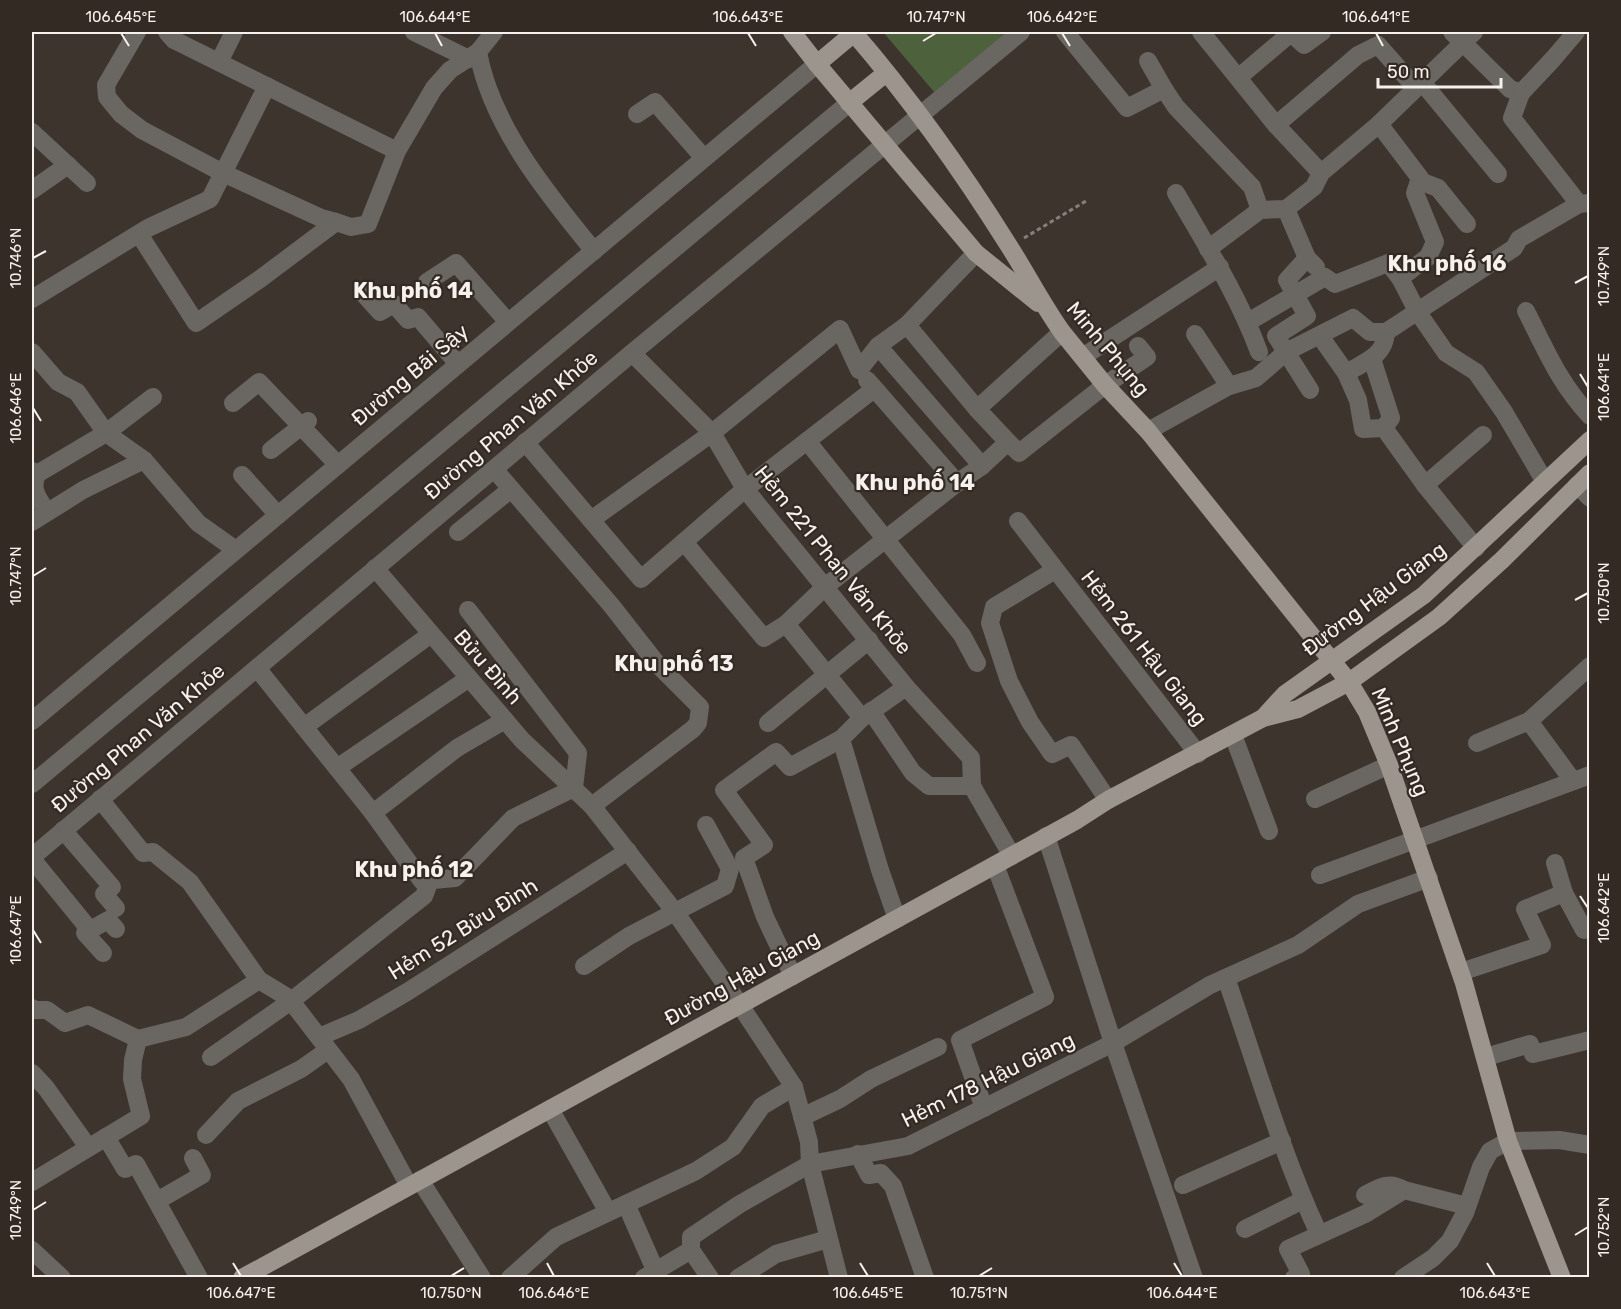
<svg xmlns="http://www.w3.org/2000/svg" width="1621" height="1309" font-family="Rubik,sans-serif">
  <rect width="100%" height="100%" fill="#3d342e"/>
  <polygon fill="#4d613d" points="883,32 1008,32 935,93"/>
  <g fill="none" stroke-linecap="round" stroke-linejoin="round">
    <polyline stroke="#867f79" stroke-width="3" stroke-dasharray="4.5 3" stroke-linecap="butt" points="1024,238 1086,201"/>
    <g stroke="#6a6662" stroke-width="18">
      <polyline points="137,32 106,85 107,97 121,114 142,130 223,173 321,218 336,222"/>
      <polyline points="167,32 174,40 397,151"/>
      <polyline points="414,32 469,59"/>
      <polyline points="1065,32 1127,108 1164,89 1176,107 1252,187 1260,210"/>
      <polyline points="1201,32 1276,125 1321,173"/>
      <polyline points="1452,32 1510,89 1521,93 1512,118 1579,204 1589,203"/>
      <path d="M478 52C491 125 548 195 594 251"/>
      <polyline points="1148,61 1164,89"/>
      <polyline points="219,62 234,32"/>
      <polyline points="1239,77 1291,33 1304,45 1322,32"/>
      <polyline points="1422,82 1498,174"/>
      <polyline points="1521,93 1553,59 1576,32"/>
      <polyline points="637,114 655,102 704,158"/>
      <polyline points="1379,124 1420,178 1415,193 1435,242 1428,257 1400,278 1417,311 1446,353 1476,372 1504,412 1545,482"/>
      <polyline points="1276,125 1358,55 1378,45 1415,87"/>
      <polyline points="32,132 87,183"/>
      <polyline points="1420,181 1438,188 1467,224"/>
      <polyline points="32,190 68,165"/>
      <path d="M1176 193C1206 245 1238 295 1259 352"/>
      <polyline points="1286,209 1307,258 1316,267"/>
      <polyline points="139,234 196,323 260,279 336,222 351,227 368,224 397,151 434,88 450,70 478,52 494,32"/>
      <polyline points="1208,249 1260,210 1286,209 1314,187 1321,173 1379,124 1474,32"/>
      <polyline points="1307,258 1287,280 1307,316 1276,336 1310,390"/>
      <polyline points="427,282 456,263 508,322"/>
      <polyline points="362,292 380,312 394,304 408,320 418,317 458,364"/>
      <polyline points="32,299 148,228 210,199 267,86"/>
      <path d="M1526 311C1546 350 1559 383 1590 416"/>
      <polyline points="1248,322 1325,277 1335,284 1388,263 1400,278"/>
      <polyline points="907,325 977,409 1008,442"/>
      <polyline points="1195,334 1229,386"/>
      <polyline points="1320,336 1346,373 1358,400 1363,429 1384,428 1425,485 1476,548"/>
      <polyline points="878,346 982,466"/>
      <polyline points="32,352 58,382 77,392 106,433 144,460 198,523 236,550"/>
      <polyline points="632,353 712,433 745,489 906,687 971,758 972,786 1012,856"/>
      <polyline points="1084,356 1220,267"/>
      <polyline points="1372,359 1391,418 1384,428"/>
      <path d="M1346 373C1365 362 1385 356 1386 332"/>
      <polyline points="867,380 957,483"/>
      <polyline points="233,403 259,382 338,465"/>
      <polyline points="977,409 1062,332"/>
      <polyline points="1148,431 1229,386 1256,378 1286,352 1353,318 1370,332 1386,332 1514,248 1519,239 1579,204"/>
      <polyline points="807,441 962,635 977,663"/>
      <polyline points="525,442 641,579 745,489 874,389"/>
      <polyline points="271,450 308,421"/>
      <polyline points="494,469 611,605 658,665 700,707 698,723 693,729 592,806"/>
      <path d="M32 471 37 474C30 490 39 499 47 512"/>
      <polyline points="37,474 106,433 153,397"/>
      <polyline points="242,475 278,515"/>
      <polyline points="1425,485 1483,435"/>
      <polyline points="1577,485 1590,498"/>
      <polyline points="591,520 712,433 840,329 859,370 878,346 907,325 976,253"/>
      <polyline points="1018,521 1198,754"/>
      <polyline points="32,522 83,490 144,460"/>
      <polyline points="458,532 511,489"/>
      <polyline points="684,542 764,638 786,624 826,586 957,483 982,466 1008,442 1019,453 1105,385 1147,357 1138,346"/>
      <polyline points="375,568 522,740 592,806 675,912 740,1005 794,1087 809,1142 810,1164 839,1278"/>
      <polyline points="1055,570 994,607 990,623 1009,681 1030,722 1052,754 1071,745 1108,800"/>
      <polyline points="786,624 862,718"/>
      <polyline points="257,668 337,768 469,678"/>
      <polyline points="871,711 913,773 929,786 972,786"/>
      <polyline points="32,721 817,64"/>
      <polyline points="1529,721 1573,781"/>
      <polyline points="768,723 869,640"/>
      <polyline points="304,727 431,634"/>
      <polyline points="1233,735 1269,831"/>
      <polyline points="1477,743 1529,721 1590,666"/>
      <polyline points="337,768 373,813 457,748 505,720"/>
      <polyline points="32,784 849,103"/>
      <polyline points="100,799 143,853 153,852 190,882 259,980 287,997 291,1001 351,1079 409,1186"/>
      <polyline points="1315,799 1389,765"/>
      <polyline points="373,813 422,881 455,878 513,818 574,788 578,753 468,610"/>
      <polyline points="63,830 112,887 104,894 116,908"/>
      <polyline points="1046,836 1113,1043 1194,1278"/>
      <polyline points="32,857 632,353 1021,32"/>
      <polyline points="32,859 89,929"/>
      <polyline points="1320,875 1590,775"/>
      <polyline points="1564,893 1584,930"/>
      <polyline points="897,919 880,870 841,739 862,718 906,687"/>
      <polyline points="103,953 85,933 108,920 116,929"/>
      <polyline points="584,966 629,936 725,886 730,869 706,825"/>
      <polyline points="1461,972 1542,945 1525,909 1564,893 1555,863"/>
      <polyline points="793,976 765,917 744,858 764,845 724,790 776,752 790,767 841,739"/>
      <path d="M1226 978C1256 1064 1281 1152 1319 1234"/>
      <polyline points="32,1008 35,1010 47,1010 65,1023 88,1015 138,1039"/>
      <polyline points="319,1037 359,1020 407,992 628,851"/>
      <polyline points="138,1039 186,1027 259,980"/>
      <polyline points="211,1057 291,1001 424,896 430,880"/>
      <polyline points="1486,1057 1530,1044 1533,1054 1590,1040"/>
      <polyline points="32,1073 46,1088 88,1147"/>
      <polyline points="984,1108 960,1040 1045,997 995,865"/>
      <polyline points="550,1109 608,1212"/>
      <polyline points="802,1117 840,1099 871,1079 938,1047"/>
      <polyline points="206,1135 238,1101 301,1069 328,1050"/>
      <polyline points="106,1137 125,1169 136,1164 199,1278"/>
      <polyline points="858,1154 869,1175 881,1173 893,1186 925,1278"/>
      <polyline points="420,1180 482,1278"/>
      <polyline points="32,1182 141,1116 132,1079 133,1060 138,1039"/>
      <polyline points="1183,1185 1282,1141"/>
      <path d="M1365 1195C1380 1187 1389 1181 1404 1190"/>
      <polyline points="157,1201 202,1175 193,1158"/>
      <polyline points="626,1204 656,1272"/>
      <polyline points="1245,1229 1303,1200"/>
      <polyline points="32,1250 62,1278"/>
      <polyline points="691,1250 710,1278"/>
      <polyline points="510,1278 556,1237 696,1171 733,1147 762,1106 794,1087"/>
      <polyline points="644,1278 691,1250 691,1237 740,1204 810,1164 908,1146 1113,1043 1210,985 1298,945 1358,904 1429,878"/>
      <polyline points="738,1278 776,1254 828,1239"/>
      <polyline points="1294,1278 1301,1274 1288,1249 1365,1214 1404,1190 1467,1206"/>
      <polyline points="1403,1278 1433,1258 1450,1241 1465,1213 1481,1167 1490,1151 1508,1141 1559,1140 1590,1145"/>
    </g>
    <g stroke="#9c958d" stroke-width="18">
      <polyline points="792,32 817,64 976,253 1038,303"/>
      <path d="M853 32C910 98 962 171 1009 246 1027 274 1042 304 1062 332L1105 385 1148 431 1332 661 1349 682 1367 712 1389 765 1464 983 1508 1141 1562 1278"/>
      <polyline points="817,64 854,33"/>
      <polyline points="849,103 886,73"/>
      <polyline points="1263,718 1285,694 1424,595 1590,440"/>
      <polyline points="242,1278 1077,820 1108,800 1263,718 1298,709 1349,682 1439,617 1502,560 1590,473"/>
    </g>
  </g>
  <path fill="none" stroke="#f7f1ed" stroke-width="2" d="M121 33 129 46M435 33 442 46M748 33 756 46M1062 33 1070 46M1376 33 1383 46M923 41 936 33M33 258 46 251M1575 283 1588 276M1580 374 1588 387M33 408 41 421M33 576 46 568M1575 600 1588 593M1580 896 1588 908M33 930 41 943M33 1210 46 1202M1575 1235 1588 1227M233 1263 241 1276M547 1263 554 1276M860 1263 868 1276M1174 1263 1182 1276M1487 1263 1495 1276M451 1276 464 1268M979 1276 992 1268"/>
  <g text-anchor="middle" stroke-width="4.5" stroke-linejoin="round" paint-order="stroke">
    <g font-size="21" fill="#f7f1ed" stroke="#332a24">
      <text transform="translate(1108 349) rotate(50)" y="7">Minh Phụng</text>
      <text transform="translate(410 375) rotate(-40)" y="7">Đường Bãi Sậy</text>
      <text transform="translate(511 425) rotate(-40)" y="7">Đường Phan Văn Khỏe</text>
      <text transform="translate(833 560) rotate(51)" y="7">Hẻm 221 Phan Văn Khỏe</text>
      <text transform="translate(1374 599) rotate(-37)" y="7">Đường Hậu Giang</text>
      <text transform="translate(1144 648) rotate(52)" y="7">Hẻm 261 Hậu Giang</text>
      <text transform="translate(488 667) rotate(49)" y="7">Bửu Đình</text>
      <text transform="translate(138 738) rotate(-40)" y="7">Đường Phan Văn Khỏe</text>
      <text transform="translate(1400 742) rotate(67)" y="7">Minh Phụng</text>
      <text transform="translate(463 929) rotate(-32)" y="7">Hẻm 52 Bửu Đình</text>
      <text transform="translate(742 978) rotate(-29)" y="7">Đường Hậu Giang</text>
      <text transform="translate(988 1080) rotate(-26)" y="7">Hẻm 178 Hậu Giang</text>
    </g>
    <g font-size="22" font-weight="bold" fill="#f7f1ed" stroke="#332a24">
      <text x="1447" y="271">Khu phố 16</text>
      <text x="413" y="298">Khu phố 14</text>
      <text x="915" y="490">Khu phố 14</text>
      <text x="674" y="671">Khu phố 13</text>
      <text x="414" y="877">Khu phố 12</text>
    </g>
  </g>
  <rect width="1621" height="1309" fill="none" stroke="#332a24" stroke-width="66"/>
  <path d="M1378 78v9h123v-9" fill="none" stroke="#f7f1ed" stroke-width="3"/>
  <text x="1387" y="78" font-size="18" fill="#f7f1ed" stroke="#332a24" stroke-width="4.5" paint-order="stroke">50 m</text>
  <rect x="33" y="33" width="1555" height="1243" fill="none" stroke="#f7f1ed" stroke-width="2"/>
  <g font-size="15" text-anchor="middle" fill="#f7f1ed">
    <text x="121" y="22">106.645°E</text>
    <text x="435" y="22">106.644°E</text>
    <text x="748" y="22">106.643°E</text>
    <text x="936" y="22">10.747°N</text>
    <text x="1062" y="22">106.642°E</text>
    <text x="1376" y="22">106.641°E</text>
    <text transform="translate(16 258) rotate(-90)" y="5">10.746°N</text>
    <text transform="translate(1604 276) rotate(-90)" y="5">10.749°N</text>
    <text transform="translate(1604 387) rotate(-90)" y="5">106.641°E</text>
    <text transform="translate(16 408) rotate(-90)" y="5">106.646°E</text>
    <text transform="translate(16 576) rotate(-90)" y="5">10.747°N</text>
    <text transform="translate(1604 593) rotate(-90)" y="5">10.750°N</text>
    <text transform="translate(1604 908) rotate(-90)" y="5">106.642°E</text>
    <text transform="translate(16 930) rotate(-90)" y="5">106.647°E</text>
    <text transform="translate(16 1210) rotate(-90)" y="5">10.749°N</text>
    <text transform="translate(1604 1227) rotate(-90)" y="5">10.752°N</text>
    <text x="241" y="1298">106.647°E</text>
    <text x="451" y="1298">10.750°N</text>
    <text x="554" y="1298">106.646°E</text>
    <text x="868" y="1298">106.645°E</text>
    <text x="979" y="1298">10.751°N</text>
    <text x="1182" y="1298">106.644°E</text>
    <text x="1495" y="1298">106.643°E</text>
  </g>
</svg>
